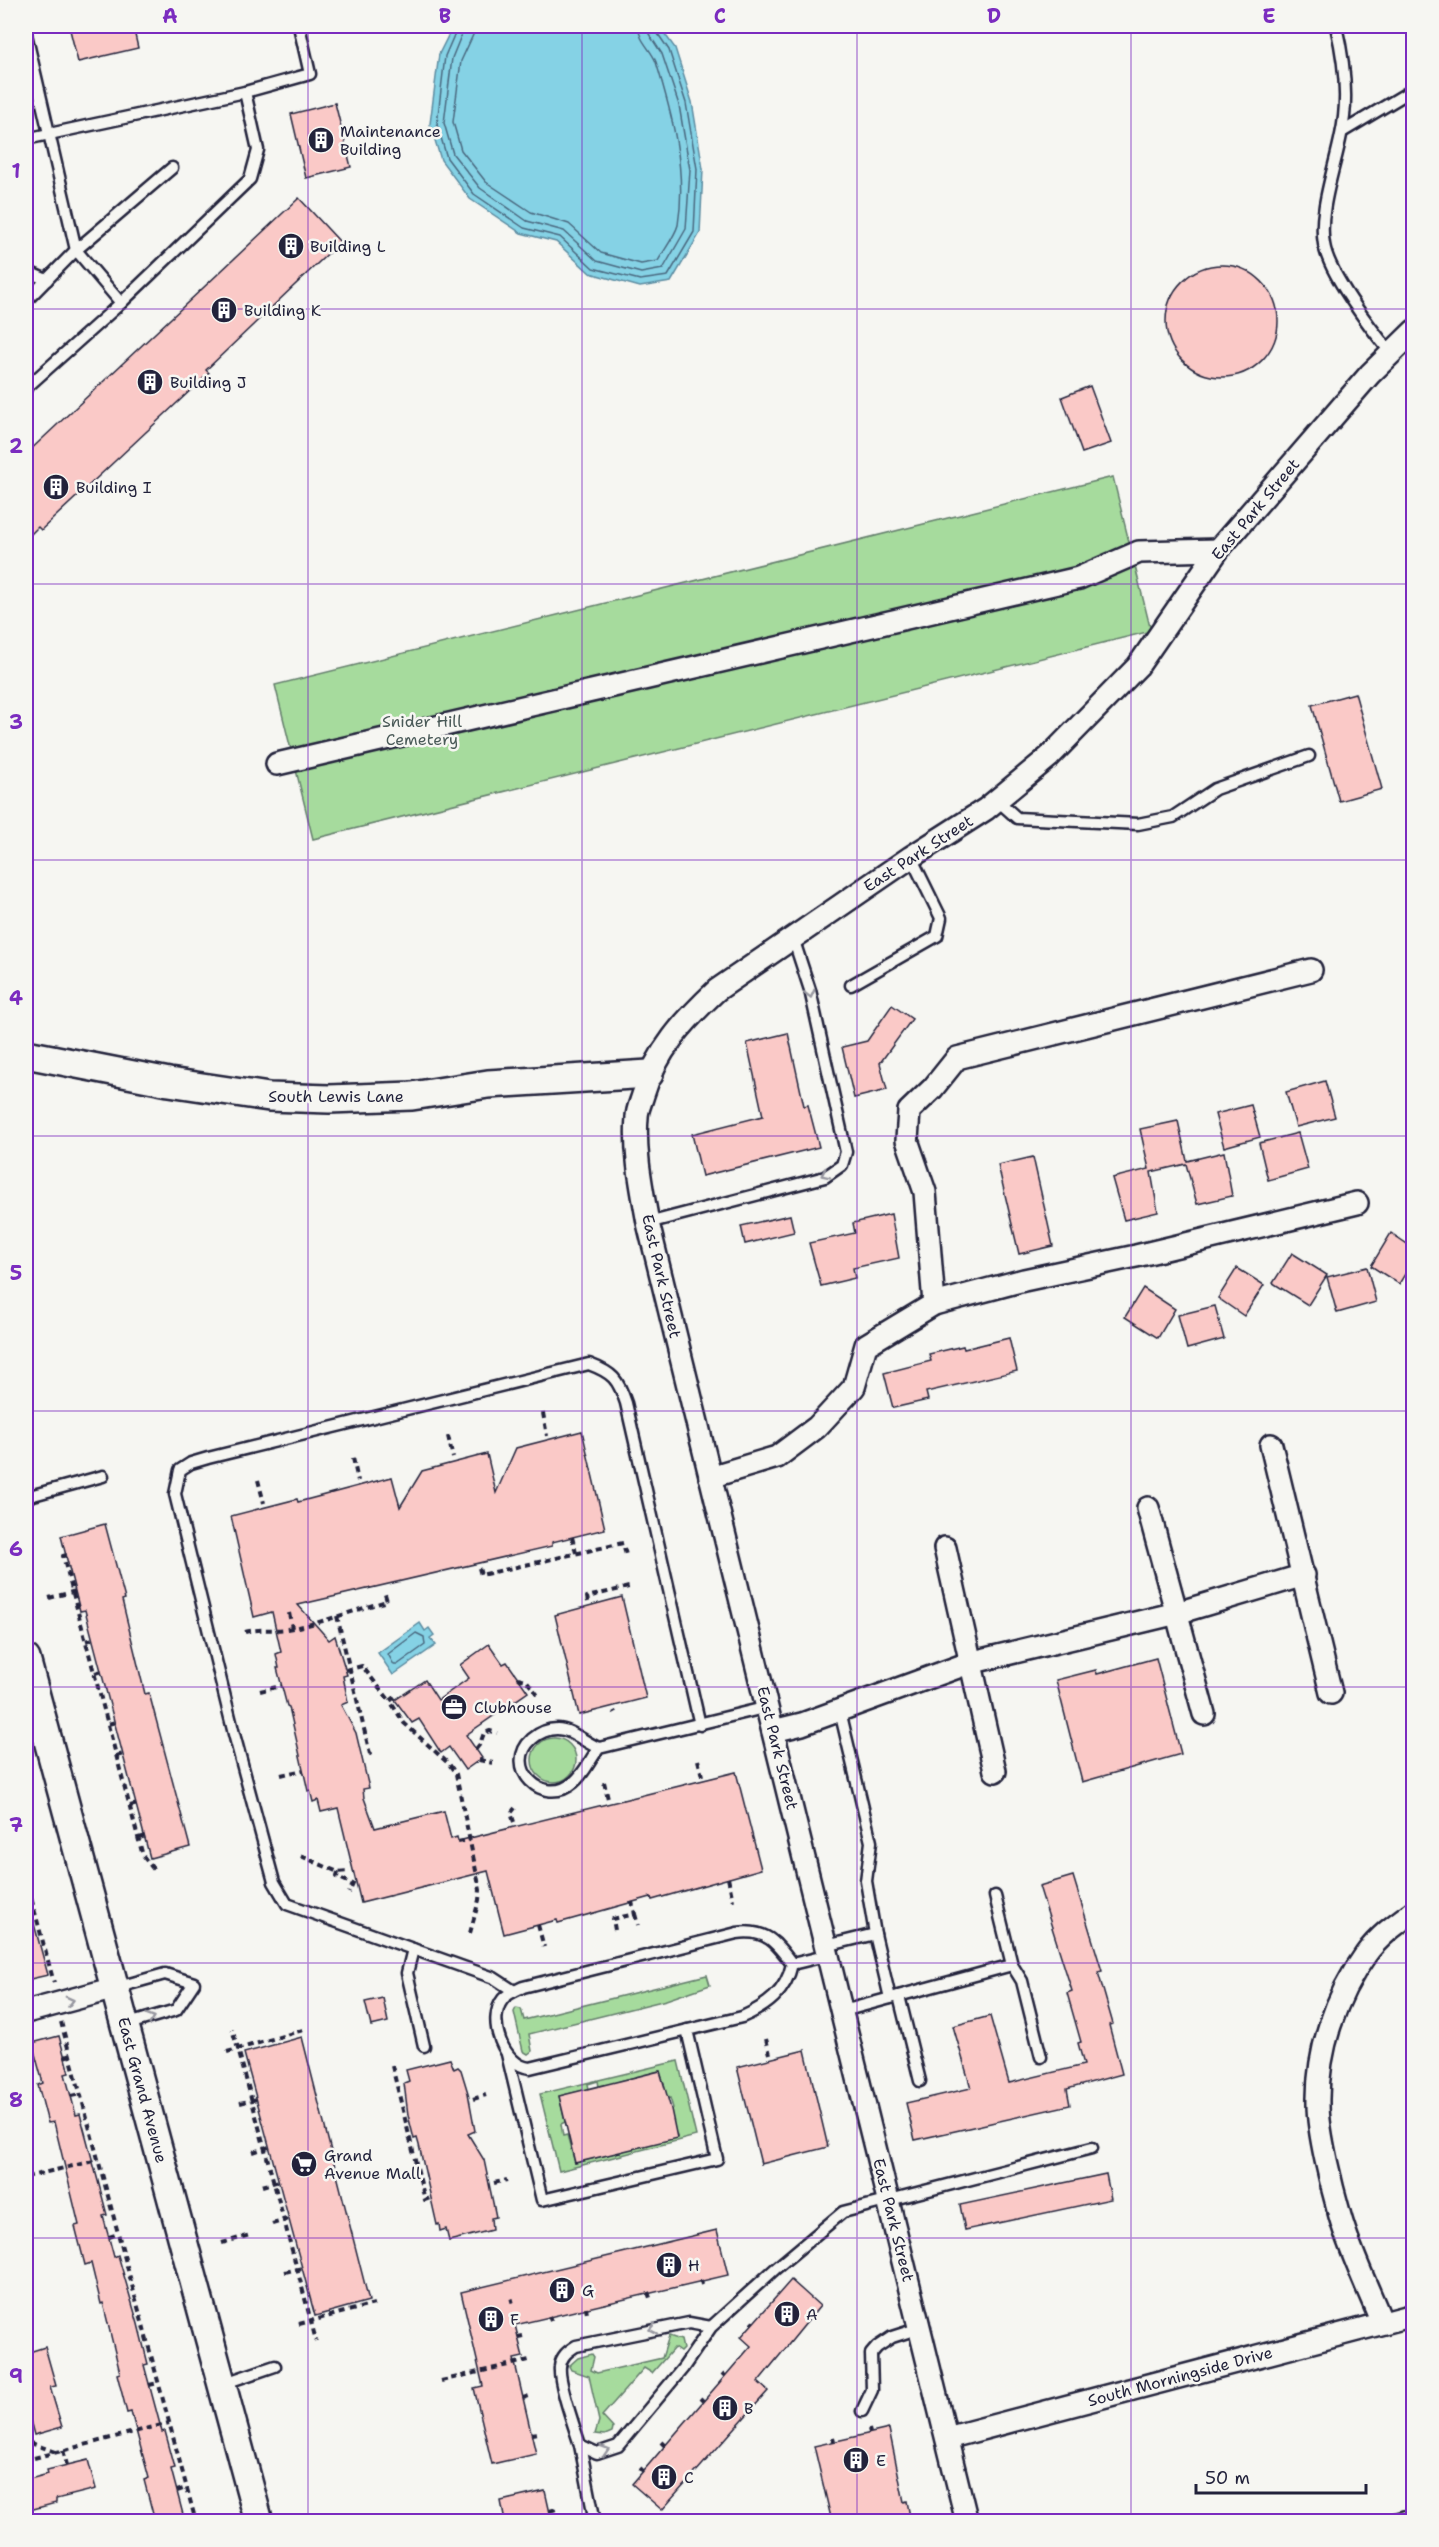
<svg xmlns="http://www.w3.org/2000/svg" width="1439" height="2547" font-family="'Shantell Sans',sans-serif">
  <rect width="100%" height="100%" fill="#f6f6f2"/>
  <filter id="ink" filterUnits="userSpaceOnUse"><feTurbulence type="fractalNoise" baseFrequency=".0167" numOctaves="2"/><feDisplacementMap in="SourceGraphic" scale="12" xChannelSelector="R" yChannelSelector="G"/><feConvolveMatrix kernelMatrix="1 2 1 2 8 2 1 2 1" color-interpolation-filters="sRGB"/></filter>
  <g filter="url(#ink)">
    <g fill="#a6db9d" stroke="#647e6c" stroke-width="1.5" fill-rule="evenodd">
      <polygon points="1113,477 1151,631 313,839 275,685"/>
      <circle cx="554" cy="1760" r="22"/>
      <polygon points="707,1975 710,1985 666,2000 529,2034 532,2051 528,2054 523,2051 514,2012 516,2008 521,2009 524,2020"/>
      <path d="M678 2061 696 2136 559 2171 540 2094ZM659 2071 664 2085V2100L670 2098 673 2108 666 2111 677 2137 575 2163 567 2135 563 2136 561 2124 565 2122 559 2096 589 2089 588 2084 598 2081 600 2092 620 2081Z"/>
      <polygon points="669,2336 681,2340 683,2349 680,2352 674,2348 652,2373 644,2368 602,2416 613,2428 612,2432 605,2435 595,2434 599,2421 589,2376 571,2370 569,2366 578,2358 592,2354 594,2357 591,2370 597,2373 662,2358"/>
    </g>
    <g fill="#85d2e5" stroke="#5d8ca1" stroke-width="1.5">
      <polygon points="453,26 659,26 675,48 692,102 703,169 700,233 671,282 640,287 590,273 556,242 521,233 470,199 441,160 430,124 439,54"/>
      <polygon points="420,1623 425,1631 429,1628 434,1635 430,1638 436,1645 393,1675 378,1653"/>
    </g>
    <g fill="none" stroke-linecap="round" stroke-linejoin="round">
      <g stroke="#4a687f" stroke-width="1.5">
        <polyline points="458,26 445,56 437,124 447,158 474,194 524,228 560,237 593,268 640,280 668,276 694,232 697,169 686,103 669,50 656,31 655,26"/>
        <polyline points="465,26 452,58 444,123 453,154 480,188 527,221 564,231 597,261 641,273 663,269 686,229 690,170 679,105 662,54 649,34 647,26"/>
        <path d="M474 26 473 35 461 61 453 122 461 150 486 182 531 212 569 224 601 253 641 264 658 261C664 250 675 236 678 225 687 170 672 114 656 62 651 49 639 41 638 26"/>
        <polygon points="416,1633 424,1637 425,1645 397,1665 394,1665 388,1654"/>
      </g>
    </g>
    <g fill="#fac9c7" stroke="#22223b" stroke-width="1.5">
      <polygon points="69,26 133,26 138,48 78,62"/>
      <polygon points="335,103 351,167 306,178 291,114"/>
      <polygon points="299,198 340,242 206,370 209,373 115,461 41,530 38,527 26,539 26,454"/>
      <circle cx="1222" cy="321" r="56"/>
      <polygon points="1090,386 1111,443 1082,453 1062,397"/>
      <polygon points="1355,693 1382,789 1339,801 1312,705"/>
      <polygon points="892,1005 912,1019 880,1063 887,1090 854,1098 842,1047 867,1041"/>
      <polygon points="788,1033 804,1106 808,1105 819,1147 702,1176 692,1134 763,1116 747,1043"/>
      <polygon points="1325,1081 1335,1117 1296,1127 1286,1092"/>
      <polygon points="1251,1105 1260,1137 1224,1147 1215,1114"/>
      <polygon points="1178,1121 1187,1161 1224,1152 1232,1196 1197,1204 1186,1164 1151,1172 1158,1212 1124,1220 1112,1178 1149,1169 1140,1129"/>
      <polygon points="1298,1133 1308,1169 1268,1180 1259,1143"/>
      <polygon points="1033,1157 1053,1246 1019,1254 998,1165"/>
      <polygon points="891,1214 899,1258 853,1268 855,1278 821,1286 809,1243 855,1233 853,1223"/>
      <polygon points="790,1215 794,1232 745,1244 741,1226"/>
      <polygon points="1391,1233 1413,1248 1413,1261 1399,1284 1371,1266"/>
      <polygon points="1292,1253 1327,1275 1308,1305 1273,1283"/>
      <polygon points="1367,1267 1376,1302 1337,1313 1327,1277"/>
      <polygon points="1237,1268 1264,1285 1244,1316 1218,1298"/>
      <polygon points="1143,1288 1175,1309 1158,1338 1125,1317"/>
      <polygon points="1215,1306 1224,1339 1187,1349 1178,1315"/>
      <polygon points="1009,1338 1017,1371 926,1392 928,1400 893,1408 884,1373 931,1361 929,1354 963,1346 964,1349"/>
      <polygon points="582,1431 605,1529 552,1542 552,1546 298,1605 329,1640 335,1636 347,1675 343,1676 348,1702 341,1705 356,1733 369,1788 363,1789 364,1798 375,1828 444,1811 451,1839 457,1837 458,1841 736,1772 761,1869 652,1900 651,1897 558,1923 557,1920 504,1934 488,1871 361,1903 338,1808 321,1812 318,1800 313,1802 310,1790 308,1791 289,1707 287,1706 277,1668 279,1668 276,1654 281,1652 272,1612 254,1617 231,1516 297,1499 298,1502 392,1477 400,1507 422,1471 487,1454 496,1493 516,1448"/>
      <polygon points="105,1524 125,1599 122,1600 145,1694 149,1693 190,1847 150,1858 85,1610 80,1611 61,1536"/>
      <polygon points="622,1597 646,1698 579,1715 555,1615"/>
      <polygon points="489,1644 503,1664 507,1662 528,1692 466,1735 482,1758 465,1770 449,1747 441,1753 419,1719 412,1723 395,1700 425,1680 438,1700 469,1678 460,1665"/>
      <polygon points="1156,1658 1181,1754 1082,1782 1056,1680 1096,1670 1097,1674"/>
      <polygon points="1073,1876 1102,1971 1098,1972 1113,2024 1109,2025 1122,2074 1067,2089 1070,2105 915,2140 906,2103 971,2088 953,2026 990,2016 1009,2083 1084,2065 1078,2043 1081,2042 1067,1993 1072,1991 1039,1886"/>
      <polygon points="31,1913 48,1975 26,1980 26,1914"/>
      <polygon points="383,1998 388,2022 371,2026 365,2002"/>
      <polygon points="59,2036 69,2073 65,2074 76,2115 80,2114 102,2196 107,2215 103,2216 114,2257 118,2255 138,2324 148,2364 144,2365 162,2432 165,2431 175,2468 171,2469 185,2522 161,2522 159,2517 154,2518 144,2480 149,2478 131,2412 127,2413 117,2374 120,2373 103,2303 101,2304 91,2263 85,2265 75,2226 79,2225 54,2122 48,2123 38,2085 43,2083 32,2043"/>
      <polygon points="302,2037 369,2301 315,2316 244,2053"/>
      <polygon points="805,2050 828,2147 761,2164 737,2067"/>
      <polygon points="450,2059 454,2069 458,2067 461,2070 468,2093 475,2131 468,2134 484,2160 496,2217 491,2218 492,2230 449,2241 446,2229 440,2231 439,2224 437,2225 419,2145 417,2138 414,2139 408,2115 404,2083 409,2081 406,2070"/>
      <polygon points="660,2071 671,2109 677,2138 575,2163 559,2096"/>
      <polygon points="1106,2174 1111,2199 965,2230 960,2205"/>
      <polygon points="717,2230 728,2275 515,2325 523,2357 514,2359 536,2454 492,2464 474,2388 483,2386 461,2292"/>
      <polygon points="791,2280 820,2306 758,2382 768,2391 662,2510 632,2484 751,2346 741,2337"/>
      <polygon points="45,2347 56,2386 50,2387 62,2427 34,2435 26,2405 26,2353"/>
      <polygon points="889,2429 904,2502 907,2501 911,2522 832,2522 814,2446"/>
      <polygon points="88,2460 96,2489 56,2499 56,2503 26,2511 26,2480 48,2474 47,2470"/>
      <polygon points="545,2491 552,2522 505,2522 501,2501"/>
    </g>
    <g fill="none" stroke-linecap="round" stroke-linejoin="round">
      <defs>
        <g id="service">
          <path d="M1336 26C1344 60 1349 100 1341 135 1335 167 1318 212 1324 244 1328 273 1372 330 1391 353"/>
          <polyline points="26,34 76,250 121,303"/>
          <polyline points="245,92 310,74 299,26"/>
          <polyline points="1342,132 1414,89"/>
          <polyline points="26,139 245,92 258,150 250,179 121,303 26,388"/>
          <polyline points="26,271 47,280"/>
          <polyline points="26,301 76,250 172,168"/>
          <polyline points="997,800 1017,818 1138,824 1173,817 1215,789 1309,756"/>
          <polyline points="851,985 937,936 941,918 911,857"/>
          <polyline points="648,1223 825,1177 842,1165 846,1152 810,990 793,938"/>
          <polyline points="26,1497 103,1476"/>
          <path d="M599 1748C590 1759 585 1773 574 1782 543 1809 502 1766 532 1739 540 1732 547 1729 557 1729 572 1729 585 1743 599 1748L768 1707"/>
          <polyline points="875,1934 890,1998"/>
          <polyline points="826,1946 875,1934 866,1881 871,1842 840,1711"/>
          <polyline points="413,1949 407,1973 424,2046"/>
          <path d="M792 1964C776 1942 766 1929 737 1933L523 1987C517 1990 508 1993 503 1999 486 2020 504 2066 530 2068L742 2017C767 2006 786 1992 792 1964L829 1955"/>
          <polyline points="1012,1965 1022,1981 1041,2057"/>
          <polyline points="115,1988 165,1974 194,1983 176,2010 125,2025"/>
          <path d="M514 1991 494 1978 287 1904 274 1882 234 1734 175 1494 180 1470 191 1463 208 1458 589 1364C613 1373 618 1379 626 1403L700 1725"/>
          <polyline points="899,1996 920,2081"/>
          <polyline points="843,2011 1012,1965 995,1896"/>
          <polyline points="507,2054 542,2200 717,2159 687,2030"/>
          <path d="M711 2327 689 2323 576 2346C568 2351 561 2356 560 2367 558 2382 575 2429 580 2445L597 2453 618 2446 683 2368 711 2327 775 2269 843 2212 1092 2148"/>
          <polyline points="222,2384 275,2366"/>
          <polyline points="862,2411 872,2390 871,2354 877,2347 892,2337 920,2328"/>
          <polyline points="580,2445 595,2522"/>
          <polyline points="1384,2522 1414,2514"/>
        </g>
        <g id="minor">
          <polyline points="277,764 1079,578 1139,552 1218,550"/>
          <polyline points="934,1304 925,1192 907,1140 909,1111 933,1088 957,1058 1311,970"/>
          <polyline points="1271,1445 1331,1693"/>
          <polyline points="710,1477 777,1457 817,1427 854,1387 866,1345 934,1304 1024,1280 1136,1256 1357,1203"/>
          <polyline points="1148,1508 1204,1714"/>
          <polyline points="945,1548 995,1771"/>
          <polyline points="773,1731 802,1724 969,1663 1177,1613 1304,1575"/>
          <polyline points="26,2012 115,1988"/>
          <path d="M1382 2323C1368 2288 1350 2252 1340 2216 1332 2188 1318 2133 1318 2104 1317 2051 1335 1997 1366 1954 1379 1936 1396 1924 1414 1911"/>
          <polyline points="947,2438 1414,2315"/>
          <path d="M967 2522 648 1223C642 1189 634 1152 637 1117 637 1110 641 1102 643 1095 656 1051 685 1020 717 990L911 857 986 809 1049 757 1138 666 1218 550 1370 374 1414 331"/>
        </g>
        <g id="tertiary">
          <polyline points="26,1054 169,1082 269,1097 329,1099 412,1096 488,1084 649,1074"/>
          <polyline points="26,1659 259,2522"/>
        </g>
      </defs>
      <use href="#service" stroke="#22223b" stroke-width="15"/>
      <use href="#minor" stroke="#22223b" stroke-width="26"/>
      <use href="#tertiary" stroke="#22223b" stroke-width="32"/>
      <g stroke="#22223b" stroke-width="4" stroke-dasharray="6 4.5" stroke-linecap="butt">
        <polyline points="543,1413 547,1436"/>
        <polyline points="448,1436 453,1458"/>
        <polyline points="353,1458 358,1481"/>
        <polyline points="258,1480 264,1503"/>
        <polyline points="572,1537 576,1553"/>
        <polyline points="624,1548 627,1558"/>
        <polyline points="67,1555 63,1556 143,1856 154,1870"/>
        <polyline points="479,1568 481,1575 623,1543"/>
        <polyline points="49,1598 76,1591"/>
        <polyline points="588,1602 587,1597 633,1586"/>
        <polyline points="289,1613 292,1628"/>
        <polyline points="337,1616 370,1754 367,1754"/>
        <path d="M245 1632C260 1628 273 1631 287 1629 321 1624 354 1610 387 1601L384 1591"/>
        <polyline points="86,1641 94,1639"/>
        <polyline points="346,1670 362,1666 390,1701"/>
        <polyline points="95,1673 102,1671"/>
        <polyline points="518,1678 526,1680 540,1698"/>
        <polyline points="260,1691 281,1686"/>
        <polyline points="395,1697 390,1701 404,1723 449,1764 456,1774 480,1890 479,1900 470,1933"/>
        <polyline points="614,1711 615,1713"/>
        <polyline points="108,1724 116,1722"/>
        <polyline points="476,1749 480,1744 484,1733 490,1731 497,1733"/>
        <polyline points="116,1756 124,1754"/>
        <polyline points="479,1760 493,1763"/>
        <polyline points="698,1760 702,1776"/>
        <polyline points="281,1775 303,1770"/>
        <polyline points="604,1782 608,1799"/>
        <polyline points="130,1806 138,1804"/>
        <polyline points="514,1822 511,1813 515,1808"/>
        <polyline points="139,1838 146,1836"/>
        <polyline points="458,1842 470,1840"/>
        <polyline points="301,1856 338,1872 347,1871"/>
        <polyline points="338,1872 337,1877 353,1884 349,1893"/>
        <polyline points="728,1878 733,1901"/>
        <polyline points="26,1879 54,1983"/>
        <polyline points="635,1914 638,1925"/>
        <polyline points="28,1918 35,1916"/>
        <polyline points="538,1925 544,1947"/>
        <polyline points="615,1930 613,1919 635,1914 632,1902"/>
        <polyline points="61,2022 196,2522"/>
        <polyline points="303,2030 238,2049 311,2321 374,2304"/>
        <polyline points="766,2039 770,2054"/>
        <polyline points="227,2052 238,2049 232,2029"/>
        <polyline points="64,2057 70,2055"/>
        <polyline points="392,2066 425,2200 430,2198"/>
        <polyline points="71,2096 80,2094"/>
        <polyline points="473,2099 486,2095"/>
        <polyline points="240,2103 257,2099"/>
        <polyline points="253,2152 269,2147"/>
        <polyline points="26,2177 98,2160"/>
        <polyline points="494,2183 507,2180"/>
        <polyline points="262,2186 279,2181"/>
        <polyline points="272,2224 289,2219"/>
        <polyline points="109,2237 118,2234"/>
        <polyline points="222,2243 250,2235"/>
        <polyline points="285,2272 302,2268"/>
        <polyline points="701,2280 702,2285"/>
        <polyline points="648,2292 650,2298"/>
        <polyline points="510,2301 514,2300"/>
        <polyline points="586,2307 587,2313"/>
        <polyline points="549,2316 551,2321"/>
        <polyline points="751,2321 753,2323"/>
        <polyline points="299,2324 311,2321 316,2341"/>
        <polyline points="518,2337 523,2336"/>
        <polyline points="722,2373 725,2376"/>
        <polyline points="441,2381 529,2360"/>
        <polyline points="149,2385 158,2383"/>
        <polyline points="523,2398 529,2396"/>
        <polyline points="700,2398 703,2401"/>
        <polyline points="26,2415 28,2414"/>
        <polyline points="869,2429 870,2433"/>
        <polyline points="531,2434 538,2433"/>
        <polyline points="833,2437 834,2441"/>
        <polyline points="661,2442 665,2446"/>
        <polyline points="30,2443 56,2452"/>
        <polyline points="63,2450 67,2465"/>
        <polyline points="34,2458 169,2423"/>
        <polyline points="640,2468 643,2471"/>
        <polyline points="26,2477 26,2480"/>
        <polyline points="177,2491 186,2488"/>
        <polyline points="550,2511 556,2509"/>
      </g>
      <use href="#service" stroke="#f6f6f2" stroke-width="10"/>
      <use href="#minor" stroke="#f6f6f2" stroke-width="21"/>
      <use href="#tertiary" stroke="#f6f6f2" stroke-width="27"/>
    </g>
    <defs><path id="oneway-chevron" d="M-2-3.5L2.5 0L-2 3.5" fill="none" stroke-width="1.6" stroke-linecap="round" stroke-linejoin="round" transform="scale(1.5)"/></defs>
    <g stroke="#9797a0">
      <use href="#oneway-chevron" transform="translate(810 994) rotate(76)"/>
      <use href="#oneway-chevron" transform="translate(825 1174) rotate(154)"/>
      <use href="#oneway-chevron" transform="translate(70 2001) rotate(-14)"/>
      <use href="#oneway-chevron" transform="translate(151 2018) rotate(-17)"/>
      <use href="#oneway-chevron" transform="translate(653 2329) rotate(168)"/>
      <use href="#oneway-chevron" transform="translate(605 2450) rotate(-17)"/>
    </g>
  </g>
  <path fill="none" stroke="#7b2cbf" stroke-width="1.5" stroke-opacity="0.55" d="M308 26V2522M582 26V2522M857 26V2522M1131 26V2522M26 309H1414M26 584H1414M26 860H1414M26 1136H1414M26 1411H1414M26 1687H1414M26 1963H1414M26 2238H1414"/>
  <defs>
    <symbol id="building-disc" viewBox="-11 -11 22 22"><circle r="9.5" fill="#22223b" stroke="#f6f6f2"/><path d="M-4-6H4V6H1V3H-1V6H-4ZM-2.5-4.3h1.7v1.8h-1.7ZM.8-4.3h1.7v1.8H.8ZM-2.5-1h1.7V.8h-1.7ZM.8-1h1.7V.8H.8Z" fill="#fff"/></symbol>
    <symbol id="office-disc" viewBox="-11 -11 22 22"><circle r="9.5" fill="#22223b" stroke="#f6f6f2"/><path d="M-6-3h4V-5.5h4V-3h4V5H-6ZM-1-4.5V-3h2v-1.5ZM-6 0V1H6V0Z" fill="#fff"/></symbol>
    <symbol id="supermarket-disc" viewBox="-11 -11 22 22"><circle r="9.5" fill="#22223b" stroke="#f6f6f2"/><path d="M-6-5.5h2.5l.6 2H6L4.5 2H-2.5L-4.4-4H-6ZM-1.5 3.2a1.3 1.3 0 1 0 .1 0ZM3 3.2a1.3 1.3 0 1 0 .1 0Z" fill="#fff"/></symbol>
  </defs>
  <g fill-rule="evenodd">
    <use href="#building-disc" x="306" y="125" width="30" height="30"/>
    <use href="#building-disc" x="276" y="231" width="30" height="30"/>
    <use href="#building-disc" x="209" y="295" width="30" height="30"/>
    <use href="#building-disc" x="135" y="367" width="30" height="30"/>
    <use href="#building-disc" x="41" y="472" width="30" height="30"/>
    <use href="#office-disc" x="439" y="1692" width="30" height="30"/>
    <use href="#supermarket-disc" x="289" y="2149" width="30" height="30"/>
    <use href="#building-disc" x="654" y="2250" width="30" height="30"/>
    <use href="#building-disc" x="547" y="2275" width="30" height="30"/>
    <use href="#building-disc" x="772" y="2299" width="30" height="30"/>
    <use href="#building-disc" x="476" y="2304" width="30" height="30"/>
    <use href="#building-disc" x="710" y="2393" width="30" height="30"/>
    <use href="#building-disc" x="841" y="2445" width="30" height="30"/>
    <use href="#building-disc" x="649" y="2462" width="30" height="30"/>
  </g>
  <g text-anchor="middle" stroke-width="5" stroke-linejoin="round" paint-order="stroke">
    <g font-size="16" fill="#22223b" stroke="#f6f6f2" text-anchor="start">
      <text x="340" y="137">Maintenance<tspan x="340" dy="18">Building</tspan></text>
      <text x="310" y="252">Building L</text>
      <text x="244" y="316">Building K</text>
      <text x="170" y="388">Building J</text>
      <text x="76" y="493">Building I</text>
      <text x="474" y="1713">Clubhouse</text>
      <text x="324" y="2161">Grand<tspan x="324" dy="18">Avenue Mall</tspan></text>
      <text x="688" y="2271">H</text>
      <text x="582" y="2296">G</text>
      <text x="806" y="2320">A</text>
      <text x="510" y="2325">F</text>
      <text x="744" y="2414">B</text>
      <text x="876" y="2466">E</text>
      <text x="684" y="2483">C</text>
    </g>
    <g font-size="16" fill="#22223b" stroke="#f6f6f2">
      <text transform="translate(1255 509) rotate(-50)" y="6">East Park Street</text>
      <text transform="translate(918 853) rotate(-33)" y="6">East Park Street</text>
      <text x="336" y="1102">South Lewis Lane</text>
      <text transform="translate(662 1276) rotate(77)" y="6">East Park Street</text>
      <text transform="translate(778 1748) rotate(76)" y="6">East Park Street</text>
      <text transform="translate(143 2090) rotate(75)" y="6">East Grand Avenue</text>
      <text transform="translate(894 2220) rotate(76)" y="6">East Park Street</text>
      <text transform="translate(1180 2376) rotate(-15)" y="6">South Morningside Drive</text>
    </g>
    <g font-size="16" fill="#4a5a58" stroke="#f6f6f2">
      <text x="422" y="727">Snider Hill<tspan x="422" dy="18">Cemetery</tspan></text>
    </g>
  </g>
  <rect width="1439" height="2547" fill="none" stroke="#f6f6f2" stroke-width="66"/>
  <path d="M1196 2484v9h170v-9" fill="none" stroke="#22223b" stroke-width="3"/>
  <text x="1205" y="2484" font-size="18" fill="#22223b" stroke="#f6f6f2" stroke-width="4.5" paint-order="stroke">50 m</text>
  <rect x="33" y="33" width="1373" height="2481" fill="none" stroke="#7b2cbf" stroke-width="2"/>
  <g font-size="20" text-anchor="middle" font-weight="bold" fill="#7b2cbf">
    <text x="170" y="23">A</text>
    <text x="445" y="23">B</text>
    <text x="720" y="23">C</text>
    <text x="994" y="23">D</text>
    <text x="1269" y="23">E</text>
    <text x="16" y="178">1</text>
    <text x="16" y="453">2</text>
    <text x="16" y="729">3</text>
    <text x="16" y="1005">4</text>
    <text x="16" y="1280">5</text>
    <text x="16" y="1556">6</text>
    <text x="16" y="1832">7</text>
    <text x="16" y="2107">8</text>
    <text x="16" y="2383">9</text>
  </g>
</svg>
